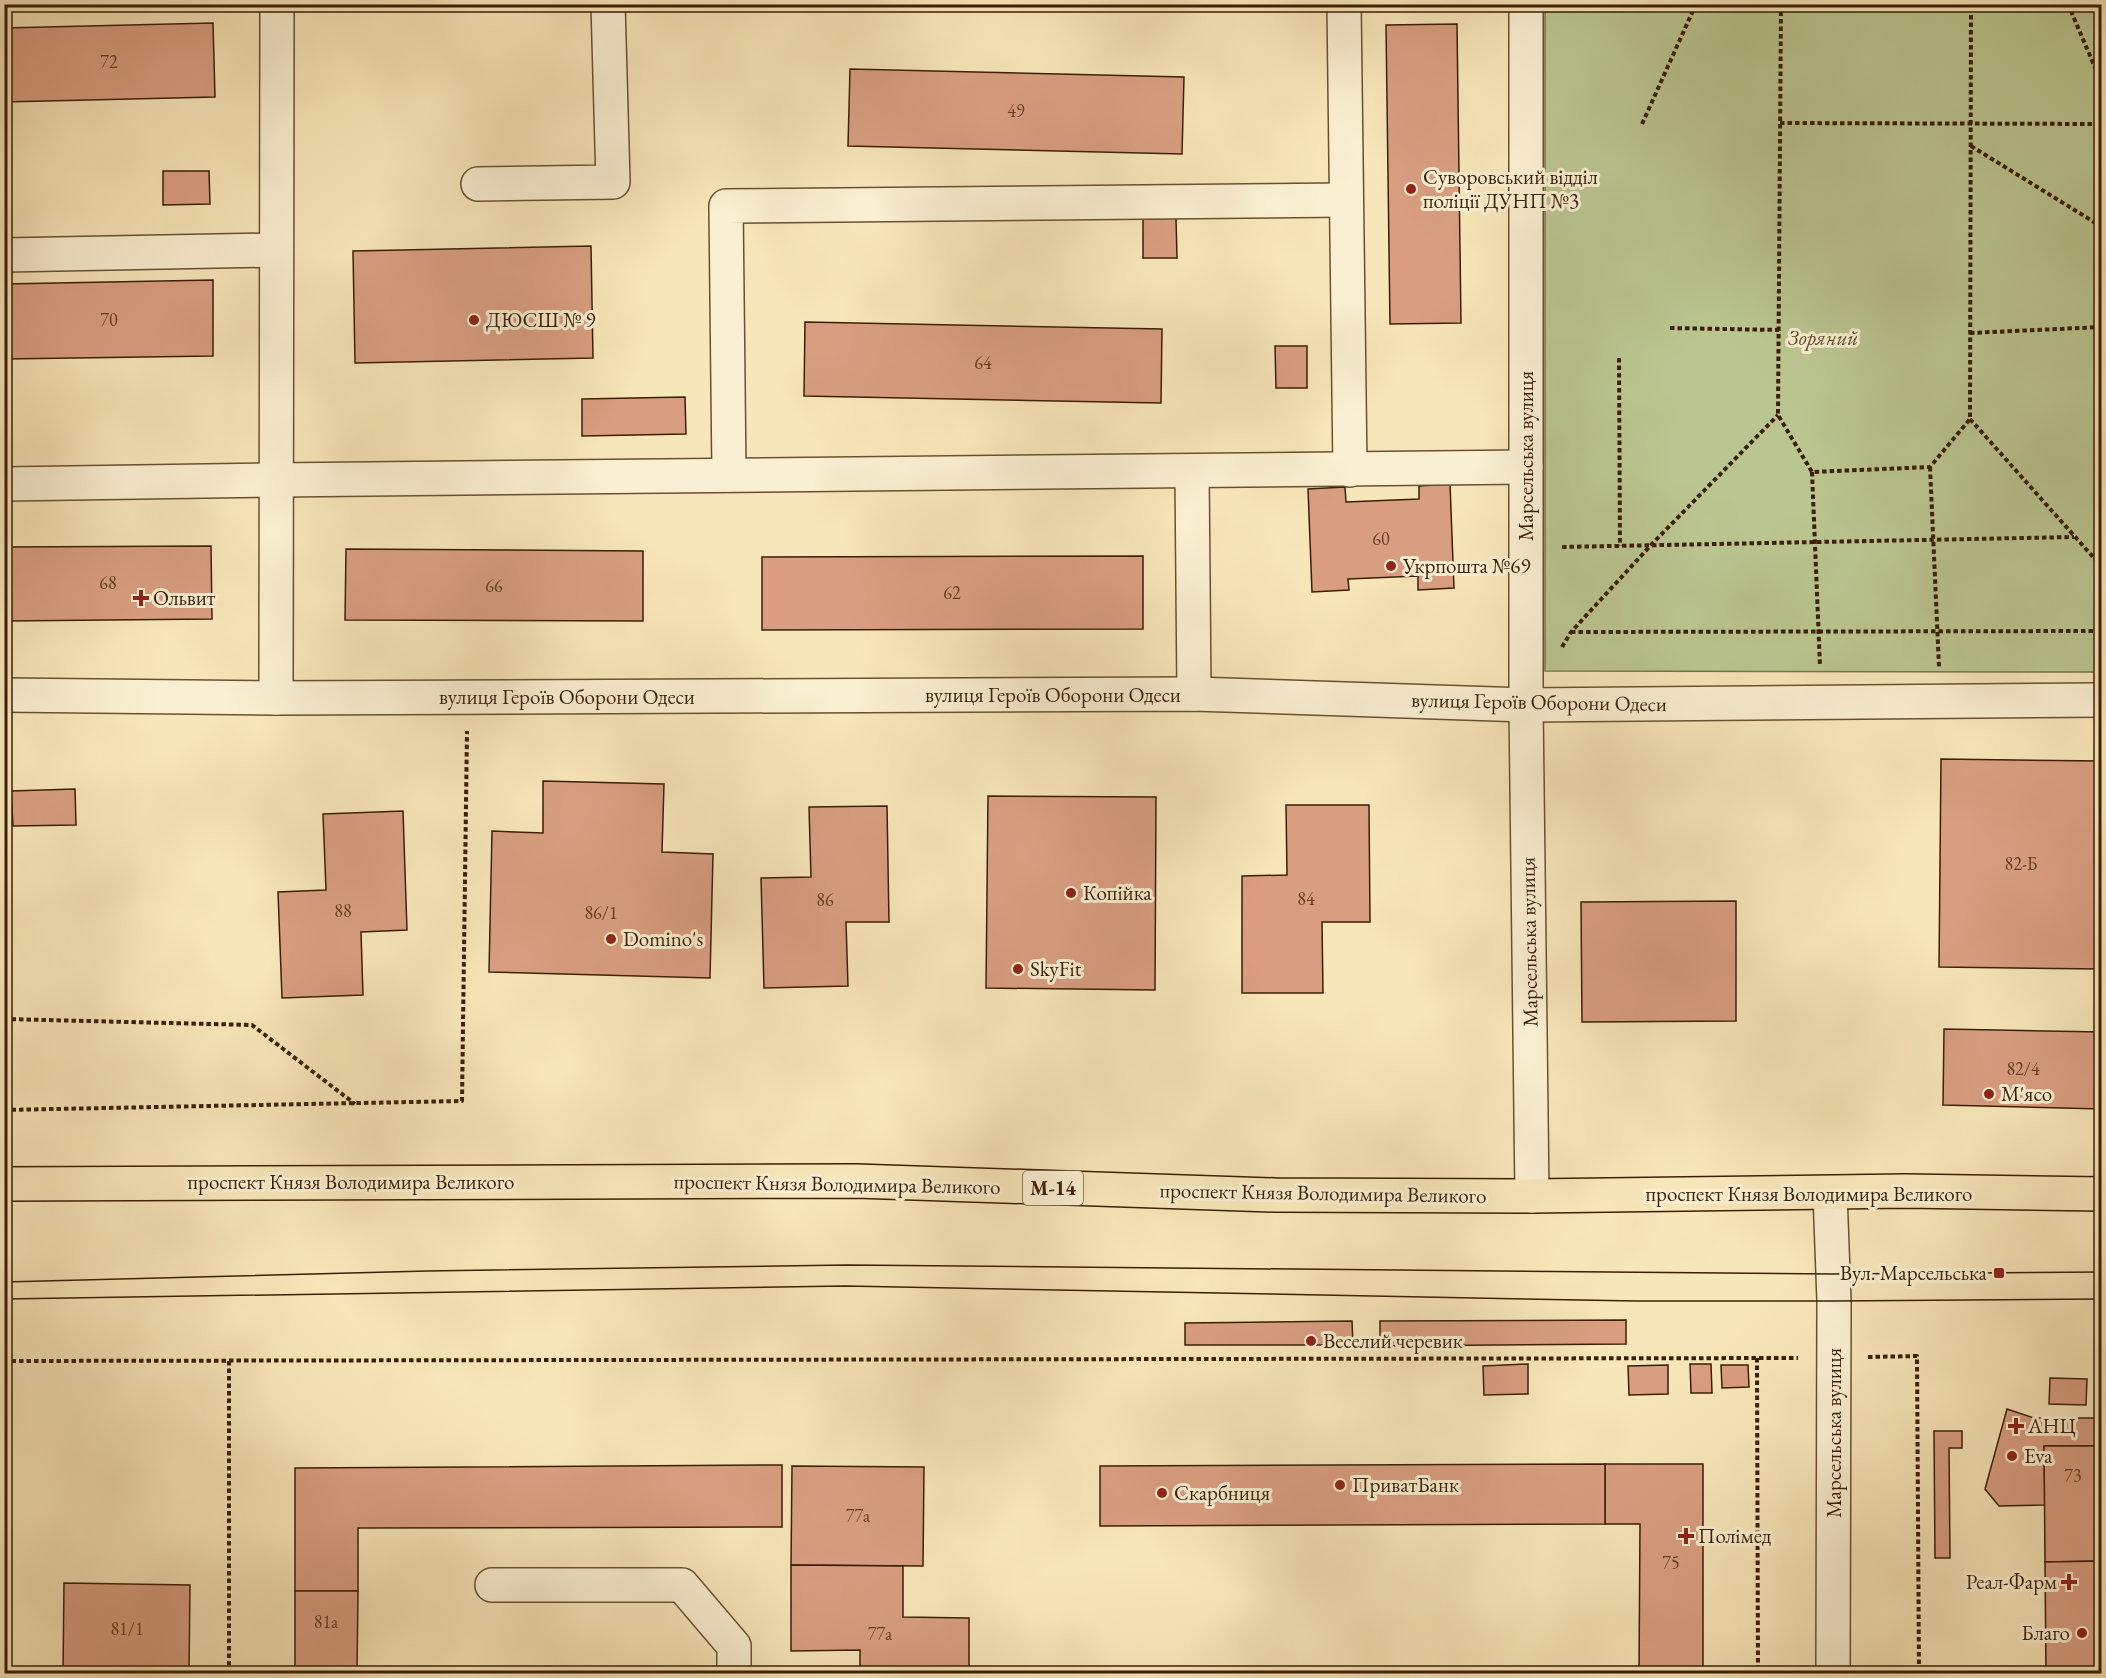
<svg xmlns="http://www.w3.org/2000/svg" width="2106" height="1678" font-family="'EB Garamond',serif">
  <rect width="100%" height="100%" fill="#f7e6b9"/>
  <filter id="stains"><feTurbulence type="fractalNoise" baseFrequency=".00333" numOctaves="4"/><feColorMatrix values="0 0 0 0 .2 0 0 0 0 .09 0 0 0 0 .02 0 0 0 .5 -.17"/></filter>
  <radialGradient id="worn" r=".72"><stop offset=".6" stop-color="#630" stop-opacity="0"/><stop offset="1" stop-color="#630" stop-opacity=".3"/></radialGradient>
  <polygon fill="#bac691" stroke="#7a724a" stroke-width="1.5" points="1545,5 2101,5 2101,672 1545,671"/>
  <g fill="#d99e81" stroke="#3b1e04" stroke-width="1.5">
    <polygon points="213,23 215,97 4,102 4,28"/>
    <polygon points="1457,24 1461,323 1390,324 1386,25"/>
    <polygon points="850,69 1184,77 1182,154 848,146"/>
    <polygon points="163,171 209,171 210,204 163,205"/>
    <polygon points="1176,218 1177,258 1143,258 1143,219"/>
    <polygon points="591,246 593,358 355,363 353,251"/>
    <polygon points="213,280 213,356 4,359 4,284"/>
    <polygon points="805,322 1162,329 1161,403 804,396"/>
    <polygon points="1275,346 1307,346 1307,388 1276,388"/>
    <polygon points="685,397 686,434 582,436 582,399"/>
    <polygon points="1450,484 1454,588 1418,590 1418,576 1348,579 1349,590 1312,592 1308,489 1345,487 1346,502 1419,499 1419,486"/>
    <polygon points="211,546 212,619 4,621 4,547"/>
    <polygon points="346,549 643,551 643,621 345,620"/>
    <polygon points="1143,556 1143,629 762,630 762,557"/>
    <polygon points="1941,759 2102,761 2102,969 1939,967"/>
    <polygon points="543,781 664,784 662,852 713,854 710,978 489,972 492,831 543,833"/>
    <polygon points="75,789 76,825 13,826 11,791"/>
    <polygon points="988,796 1156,797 1155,990 986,988"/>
    <polygon points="1286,805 1369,805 1370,922 1322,922 1323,993 1242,993 1242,876 1287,875"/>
    <polygon points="887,806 889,922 846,922 848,986 764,988 761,878 811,877 809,807"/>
    <polygon points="403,811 407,930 361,932 363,995 282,998 278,892 326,890 323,814"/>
    <polygon points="1736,901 1736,1021 1582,1022 1581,902"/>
    <polygon points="1944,1029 2102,1032 2102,1109 1943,1105"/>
    <polygon points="1626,1320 1626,1344 1380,1346 1380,1321"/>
    <polygon points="1352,1321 1353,1345 1185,1345 1185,1323"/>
    <polygon points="1528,1364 1528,1394 1484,1395 1483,1366"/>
    <polygon points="1690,1364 1711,1364 1712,1393 1691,1393"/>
    <polygon points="1668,1365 1668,1394 1629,1395 1628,1366"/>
    <polygon points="1721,1365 1748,1365 1749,1387 1722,1388"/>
    <polygon points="2050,1378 2087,1379 2086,1405 2049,1404"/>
    <polygon points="2007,1409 2034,1418 2102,1418 2102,1446 2044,1446 2045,1505 1999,1506 1985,1489"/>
    <polygon points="1934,1431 1962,1431 1962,1448 1949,1448 1950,1558 1935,1558"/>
    <polygon points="2044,1446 2102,1446 2102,1561 2045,1562"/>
    <polygon points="1605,1464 1703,1464 1703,1674 1639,1674 1640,1524 1605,1524"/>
    <polygon points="1605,1464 1605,1524 1100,1526 1100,1466"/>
    <polygon points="782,1465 782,1527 358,1528 358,1591 295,1591 295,1468"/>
    <polygon points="792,1466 924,1467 923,1566 791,1565"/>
    <polygon points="2102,1561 2102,1674 2046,1674 2045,1562"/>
    <polygon points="791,1565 903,1566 903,1617 969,1618 969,1674 860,1674 860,1650 791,1651"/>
    <polygon points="64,1583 190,1585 189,1674 63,1674"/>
    <polygon points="295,1591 358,1591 357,1674 295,1674"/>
  </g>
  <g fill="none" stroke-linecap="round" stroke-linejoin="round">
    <defs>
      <g id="minor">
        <polyline points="1344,4 1350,470"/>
        <polyline points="1526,4 1526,705 1532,1196"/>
        <polyline points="478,184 613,182 608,4"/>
        <polyline points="4,255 276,250"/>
        <polyline points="1192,471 1194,694"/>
        <polyline points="729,475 726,206 1346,200"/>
        <polyline points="4,484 275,480 1526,467"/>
        <polyline points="4,695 276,698 1194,694 1526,705 2102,700"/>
        <polyline points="276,698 277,4"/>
        <polyline points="1830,1193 1834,1301 1833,1674"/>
        <polyline points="492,1585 682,1585 734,1646 734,1674"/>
      </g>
      <polyline id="major" points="4,1184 856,1181 1275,1195 1532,1196 1906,1191 2102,1194"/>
    </defs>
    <use href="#minor" stroke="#6a5031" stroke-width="36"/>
    <use href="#major" stroke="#3b1e04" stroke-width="36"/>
    <g stroke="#3b1e04" stroke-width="4" stroke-dasharray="4.5 3" stroke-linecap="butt">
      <polyline points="1781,4 1778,415 1812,472 1930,467 1970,419 1971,4"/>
      <polyline points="2068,4 2102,84"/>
      <polyline points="1780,123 2102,124"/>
      <polyline points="1642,124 1696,4"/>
      <polyline points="1971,146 2102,227"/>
      <polyline points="1670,328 1779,330"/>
      <polyline points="1970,333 2102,327"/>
      <polyline points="1619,358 1620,546"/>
      <polyline points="1970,419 2102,567"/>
      <polyline points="1930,467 1939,667"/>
      <polyline points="1812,472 1820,666"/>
      <polyline points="1562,547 2074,537"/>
      <polyline points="1571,632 2102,631"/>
      <polyline points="1562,647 1571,632 1651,545 1778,415"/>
      <polyline points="4,1019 252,1025 355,1104"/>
      <polyline points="4,1110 462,1101 467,731"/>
      <polyline points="1868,1357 1917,1356 1919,1674"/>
      <polyline points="1757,1358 1758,1674"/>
      <polyline points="4,1361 1798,1358"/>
      <polyline points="229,1361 229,1674"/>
    </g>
    <use href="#minor" stroke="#faefd2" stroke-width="33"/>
    <use href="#major" stroke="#f7e6b9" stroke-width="33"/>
    <g stroke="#3b1e04" stroke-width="1.5">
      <polyline points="4,1282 427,1271 847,1265 1833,1274 2102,1272"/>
      <polyline points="4,1299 845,1286 1636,1301 1834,1301 2102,1299"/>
    </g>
  </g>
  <g fill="#8f2418" stroke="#faefd2" stroke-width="2">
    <circle cx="1411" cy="189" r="6"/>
    <circle cx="474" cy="320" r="6"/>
    <circle cx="1391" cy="566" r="6"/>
    <path d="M138 589h6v6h6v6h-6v6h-6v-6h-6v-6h6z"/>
    <circle cx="1071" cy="893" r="6"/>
    <circle cx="611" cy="939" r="6"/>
    <circle cx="1018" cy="969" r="6"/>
    <circle cx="1989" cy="1094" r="6"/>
    <rect x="1993" y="1267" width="12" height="12" rx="3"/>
    <circle cx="1311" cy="1341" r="6"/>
    <path d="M2013 1417h6v6h6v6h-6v6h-6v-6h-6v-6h6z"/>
    <circle cx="2012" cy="1456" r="6"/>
    <circle cx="1340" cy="1485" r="6"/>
    <circle cx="1162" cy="1493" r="6"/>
    <path d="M1683 1527h6v6h6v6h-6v6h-6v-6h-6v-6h6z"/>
    <path d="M2066 1573h6v6h6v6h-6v6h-6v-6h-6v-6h6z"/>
    <circle cx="2082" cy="1633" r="6"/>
  </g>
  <g text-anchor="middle" stroke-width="6" stroke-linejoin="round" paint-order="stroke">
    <g font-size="18" fill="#623e23">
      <text x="109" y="68">72</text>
      <text x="1016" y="117">49</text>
      <text x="109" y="326">70</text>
      <text x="983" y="369">64</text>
      <text x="1381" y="545">60</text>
      <text x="108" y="589">68</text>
      <text x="494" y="592">66</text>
      <text x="952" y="599">62</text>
      <text x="2021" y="870">82-Б</text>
      <text x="1306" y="905">84</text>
      <text x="825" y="906">86</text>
      <text x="343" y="917">88</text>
      <text x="601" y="919">86/1</text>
      <text x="2023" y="1075">82/4</text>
      <text x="2073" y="1482">73</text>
      <text x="858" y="1522">77а</text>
      <text x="1671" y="1569">75</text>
      <text x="326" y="1628">81а</text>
      <text x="127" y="1635">81/1</text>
      <text x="880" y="1640">77а</text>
    </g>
    <rect fill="#faefd2" stroke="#745d42" stroke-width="1.5" x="1023" y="1171" width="60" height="34" rx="4.5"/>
    <g font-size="20" font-weight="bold" fill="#3b1e04">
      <text x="1053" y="1195">М-14</text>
    </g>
    <g font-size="21" fill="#3b1e04" stroke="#faefd2" text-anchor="start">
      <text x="1423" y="184">Суворовський відділ<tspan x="1423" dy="24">поліції ДУНП №3</tspan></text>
      <text x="486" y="327">ДЮСШ № 9</text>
      <text x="1403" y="573">Укрпошта №69</text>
      <text x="153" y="605">Ольвит</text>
      <text x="1083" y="900">Копійка</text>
      <text x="623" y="946">Domino's</text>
      <text x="1030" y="976">SkyFit</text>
      <text x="2001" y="1101">М'ясо</text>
      <text x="1987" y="1280" text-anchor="end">Вул. Марсельська</text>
      <text x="1323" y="1348">Веселий черевик</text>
      <text x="2028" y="1433">АНЦ</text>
      <text x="2024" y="1463">Eva</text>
      <text x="1352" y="1492">ПриватБанк</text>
      <text x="1174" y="1500">Скарбниця</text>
      <text x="1698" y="1543">Полімед</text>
      <text x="2057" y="1589" text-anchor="end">Реал-Фарм</text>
      <text x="2070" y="1640" text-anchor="end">Благо</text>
    </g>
    <g font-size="21" font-style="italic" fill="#61502e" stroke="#faefd2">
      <text x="1823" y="345">Зоряний</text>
    </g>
    <g font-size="21" fill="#3b1e04" stroke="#faefd2">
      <text transform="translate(1526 456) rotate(-90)" y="7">Марсельська вулиця</text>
      <text x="1053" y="702">вулиця Героїв Оборони Одеси</text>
      <text x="567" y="704">вулиця Героїв Оборони Одеси</text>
      <text transform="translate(1539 702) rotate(1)" y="7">вулиця Героїв Оборони Одеси</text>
      <text transform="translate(1529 942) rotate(-91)" y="7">Марсельська вулиця</text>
      <text x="351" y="1189">проспект Князя Володимира Великого</text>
      <text transform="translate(837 1184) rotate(1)" y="7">проспект Князя Володимира Великого</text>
      <text transform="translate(1323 1193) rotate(1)" y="7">проспект Князя Володимира Великого</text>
      <text x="1809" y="1201">проспект Князя Володимира Великого</text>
      <text transform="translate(1834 1433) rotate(-90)" y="7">Марсельська вулиця</text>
    </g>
  </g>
  <rect width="2106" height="1678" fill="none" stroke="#f7e6b9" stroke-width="24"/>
  <rect x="6" y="6" width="2094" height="1666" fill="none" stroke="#3b1e04" stroke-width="3"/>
  <rect x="12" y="12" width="2082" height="1654" fill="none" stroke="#3b1e04" stroke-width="1.5"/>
  <rect width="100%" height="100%" filter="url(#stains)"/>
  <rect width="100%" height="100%" fill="url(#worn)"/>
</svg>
